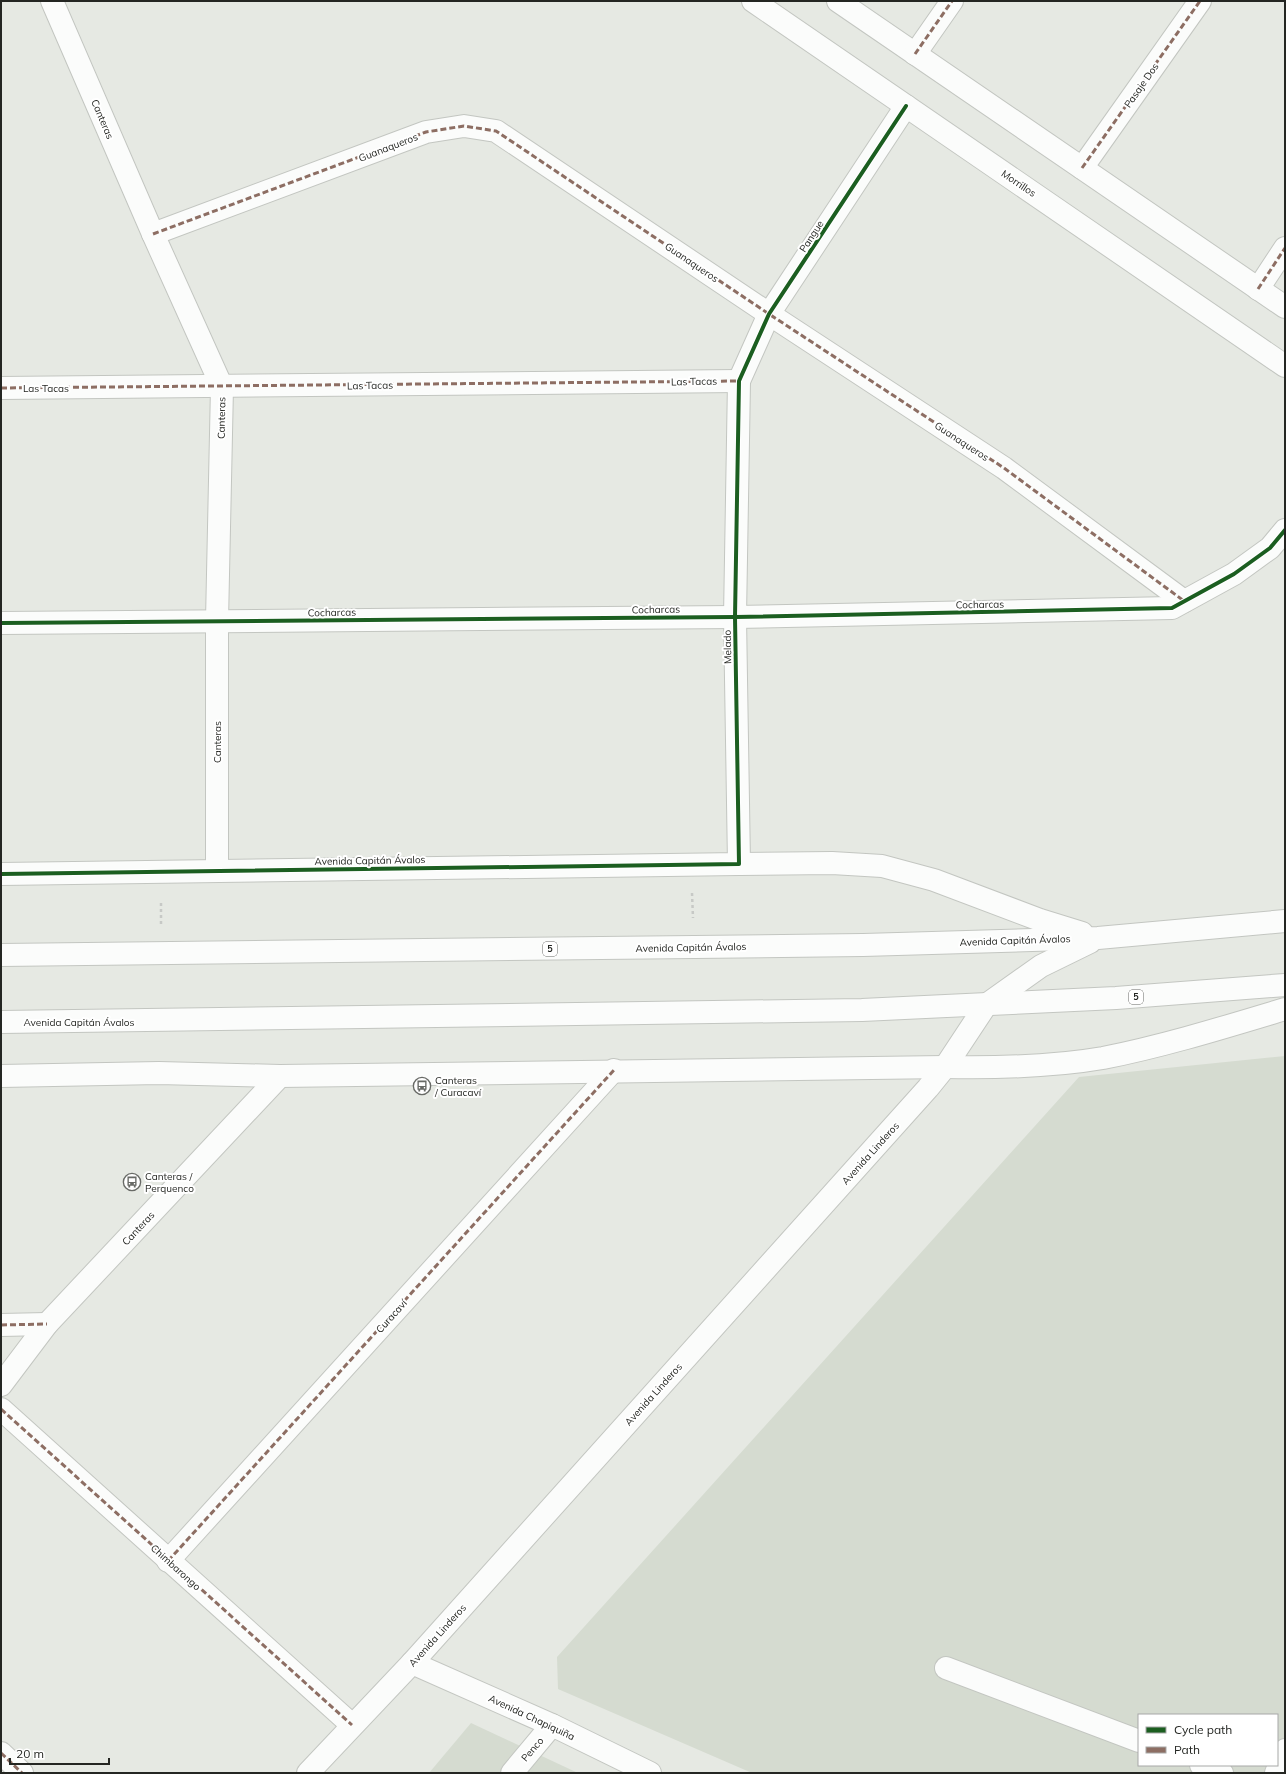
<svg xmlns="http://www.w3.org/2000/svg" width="1286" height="1774" font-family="Mulish,sans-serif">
  <rect width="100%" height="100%" fill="#e6e9e3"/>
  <g fill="#d5dbd0" fill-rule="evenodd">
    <path d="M1285 1056V1773H752L558 1689 557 1657 1079 1077ZM1139 1715H1277V1765H1139Z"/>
    <polygon points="471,1723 578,1773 429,1773"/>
  </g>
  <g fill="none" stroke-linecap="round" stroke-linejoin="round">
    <defs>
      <g id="minor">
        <polyline points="52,1 153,234 222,387 217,621 217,870"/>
        <polyline points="753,1 1285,366"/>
        <polyline points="838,1 1285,307"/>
        <polyline points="915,54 952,1"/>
        <polyline points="1082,168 1200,1"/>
        <polyline points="153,234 426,132 464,126 496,131 769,314 1004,468 1184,601"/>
        <polyline points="1258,289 1285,248"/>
        <polyline points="1,388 739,381"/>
        <polyline points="1,623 735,617 1172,608 1234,574 1270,548 1285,530"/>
        <polyline points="1,874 739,864 735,617 739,381 769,314 906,106"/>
        <polyline points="1,1076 159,1073 280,1076 945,1067"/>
        <polyline points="1,1325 47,1324"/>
        <polyline points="1,1385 47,1324 280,1076"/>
        <polyline points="1,1409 352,1725"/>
        <polyline points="168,1561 614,1070"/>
        <polyline points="412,1663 552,1725 650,1773"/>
        <polyline points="946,1668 1139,1741"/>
        <polyline points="1,1753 22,1773"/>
        <polyline points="1201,1765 1222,1773"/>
        <polyline points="308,1773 412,1663 928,1088 945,1067 986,1005"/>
        <polyline points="512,1773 552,1725"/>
        <polyline points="1276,1773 1285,1750"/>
      </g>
      <g id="highway">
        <polyline points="739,864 832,863 882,866 934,880 1040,920 1082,933"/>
        <polyline points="1,955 863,945 1098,938 1285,921"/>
        <polyline points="986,1005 1041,966 1090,942"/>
        <polyline points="1,1022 862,1010 1116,998 1285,985"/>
        <path d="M945 1067C998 1068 1051 1067 1103 1058 1164 1046 1225 1027 1285 1009"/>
      </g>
    </defs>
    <use href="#minor" stroke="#c3c6c1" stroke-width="24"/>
    <use href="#highway" stroke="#c3c6c1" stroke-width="24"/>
    <g stroke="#c7c9c6" stroke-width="2.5" stroke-dasharray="3 3" stroke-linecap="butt">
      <polyline points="692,893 693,918"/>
      <polyline points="161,924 161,900"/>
    </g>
    <use href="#minor" stroke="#fbfcfb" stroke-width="22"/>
    <use href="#highway" stroke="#fbfcfb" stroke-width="22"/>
    <g stroke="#8d6e63" stroke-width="3" stroke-dasharray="6 3" stroke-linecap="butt">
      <polyline points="915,54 952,1"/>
      <polyline points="1082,168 1200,1"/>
      <polyline points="153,234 426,132 464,126 496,131 769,314 1004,468 1184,601"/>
      <polyline points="1258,289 1285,248"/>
      <polyline points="1,388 739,381"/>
      <polyline points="1,1325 47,1324"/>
      <polyline points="1,1409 352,1725"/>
      <polyline points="168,1561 614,1070"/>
      <polyline points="1,1753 22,1773"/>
    </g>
    <defs>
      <g id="cycleway">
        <polyline points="1,623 735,617 1172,608 1234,574 1270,548 1285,530"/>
        <polyline points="1,874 739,864 735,617 739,381 769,314 906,106"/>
      </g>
    </defs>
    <use href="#cycleway" stroke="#fff" stroke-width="6"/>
    <use href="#cycleway" stroke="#1b5e20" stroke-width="4"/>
  </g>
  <defs>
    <symbol id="bus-ring" viewBox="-11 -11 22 22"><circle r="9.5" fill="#fff" stroke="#686a66" stroke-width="1.5"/><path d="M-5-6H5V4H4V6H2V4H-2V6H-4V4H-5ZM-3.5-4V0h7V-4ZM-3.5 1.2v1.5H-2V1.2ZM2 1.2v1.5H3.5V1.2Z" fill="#686a66"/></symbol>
  </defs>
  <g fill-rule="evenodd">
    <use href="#bus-ring" x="412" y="1076" width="20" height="20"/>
    <use href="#bus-ring" x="122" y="1172" width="20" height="20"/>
  </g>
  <g text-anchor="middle" stroke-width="4" stroke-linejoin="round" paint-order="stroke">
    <g fill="#fff" stroke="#666764" stroke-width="1">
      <rect x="543" y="942" width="14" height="14" rx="3"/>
      <rect x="1129" y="990" width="14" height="14" rx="3"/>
    </g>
    <g font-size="9" font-weight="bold" fill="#242622">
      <text x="550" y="952">5</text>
      <text x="1136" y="1000">5</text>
    </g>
    <g font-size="10" fill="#242622" stroke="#fff">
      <text transform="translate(1141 85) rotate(-55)" y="4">Pasaje Dos</text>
      <text transform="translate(103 119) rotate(67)" y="4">Canteras</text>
      <text transform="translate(388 147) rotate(-21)" y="4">Guanaqueros</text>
      <text transform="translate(1019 183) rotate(34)" y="4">Morrillos</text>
      <text transform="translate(811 236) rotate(-57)" y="4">Pangue</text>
      <text transform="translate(692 262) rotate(34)" y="4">Guanaqueros</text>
      <text transform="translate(694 381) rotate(-1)" y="4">Las Tacas</text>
      <text transform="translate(370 385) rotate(-1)" y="4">Las Tacas</text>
      <text x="46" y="392">Las Tacas</text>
      <text transform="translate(221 418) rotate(-89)" y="4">Canteras</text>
      <text transform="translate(962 441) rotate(33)" y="4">Guanaqueros</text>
      <text transform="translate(980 604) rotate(-1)" y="4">Cocharcas</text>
      <text transform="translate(656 609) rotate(-1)" y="4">Cocharcas</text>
      <text transform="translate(332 612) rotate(-1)" y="4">Cocharcas</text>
      <text transform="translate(727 647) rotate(-91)" y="4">Melado</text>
      <text transform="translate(217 742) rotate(-90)" y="4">Canteras</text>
      <text transform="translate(370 860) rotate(-1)" y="4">Avenida Capitán Ávalos</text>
      <text transform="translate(1015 940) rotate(-2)" y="4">Avenida Capitán Ávalos</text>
      <text transform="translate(691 947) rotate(-1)" y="4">Avenida Capitán Ávalos</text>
      <text x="79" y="1026">Avenida Capitán Ávalos</text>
      <text transform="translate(870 1153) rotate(-48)" y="4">Avenida Linderos</text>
      <text transform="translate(138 1228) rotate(-47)" y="4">Canteras</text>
      <text transform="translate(391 1316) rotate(-48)" y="4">Curacaví</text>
      <text transform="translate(653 1394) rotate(-48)" y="4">Avenida Linderos</text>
      <text transform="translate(176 1567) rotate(42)" y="4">Chimbarongo</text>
      <text transform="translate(437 1635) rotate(-48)" y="4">Avenida Linderos</text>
      <text transform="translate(532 1717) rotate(25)" y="4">Avenida Chapiquiña</text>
      <text transform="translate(532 1749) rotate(-50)" y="4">Penco</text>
    </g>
    <g font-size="10" fill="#242622" stroke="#fff" text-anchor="start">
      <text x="435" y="1084">Canteras<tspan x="435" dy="12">/ Curacaví</tspan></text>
      <text x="145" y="1180">Canteras /<tspan x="145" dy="12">Perquenco</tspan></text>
    </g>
  </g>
  <rect width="1286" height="1774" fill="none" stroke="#242622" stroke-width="4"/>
  <rect x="1138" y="1714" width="140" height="52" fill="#ffffff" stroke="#a7a8a7"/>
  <rect x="1146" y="1727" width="20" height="6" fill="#1b5e20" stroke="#a7a8a7"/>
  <text x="1174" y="1734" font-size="12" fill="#242622">Cycle path</text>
  <rect x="1146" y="1747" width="20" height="6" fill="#8d6e63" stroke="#a7a8a7"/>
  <text x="1174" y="1754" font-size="12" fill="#242622">Path</text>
  <path d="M10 1758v6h99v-6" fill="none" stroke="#242622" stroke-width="2"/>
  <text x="16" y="1758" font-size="12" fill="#242622" stroke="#ffffff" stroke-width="3" paint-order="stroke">20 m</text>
</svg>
